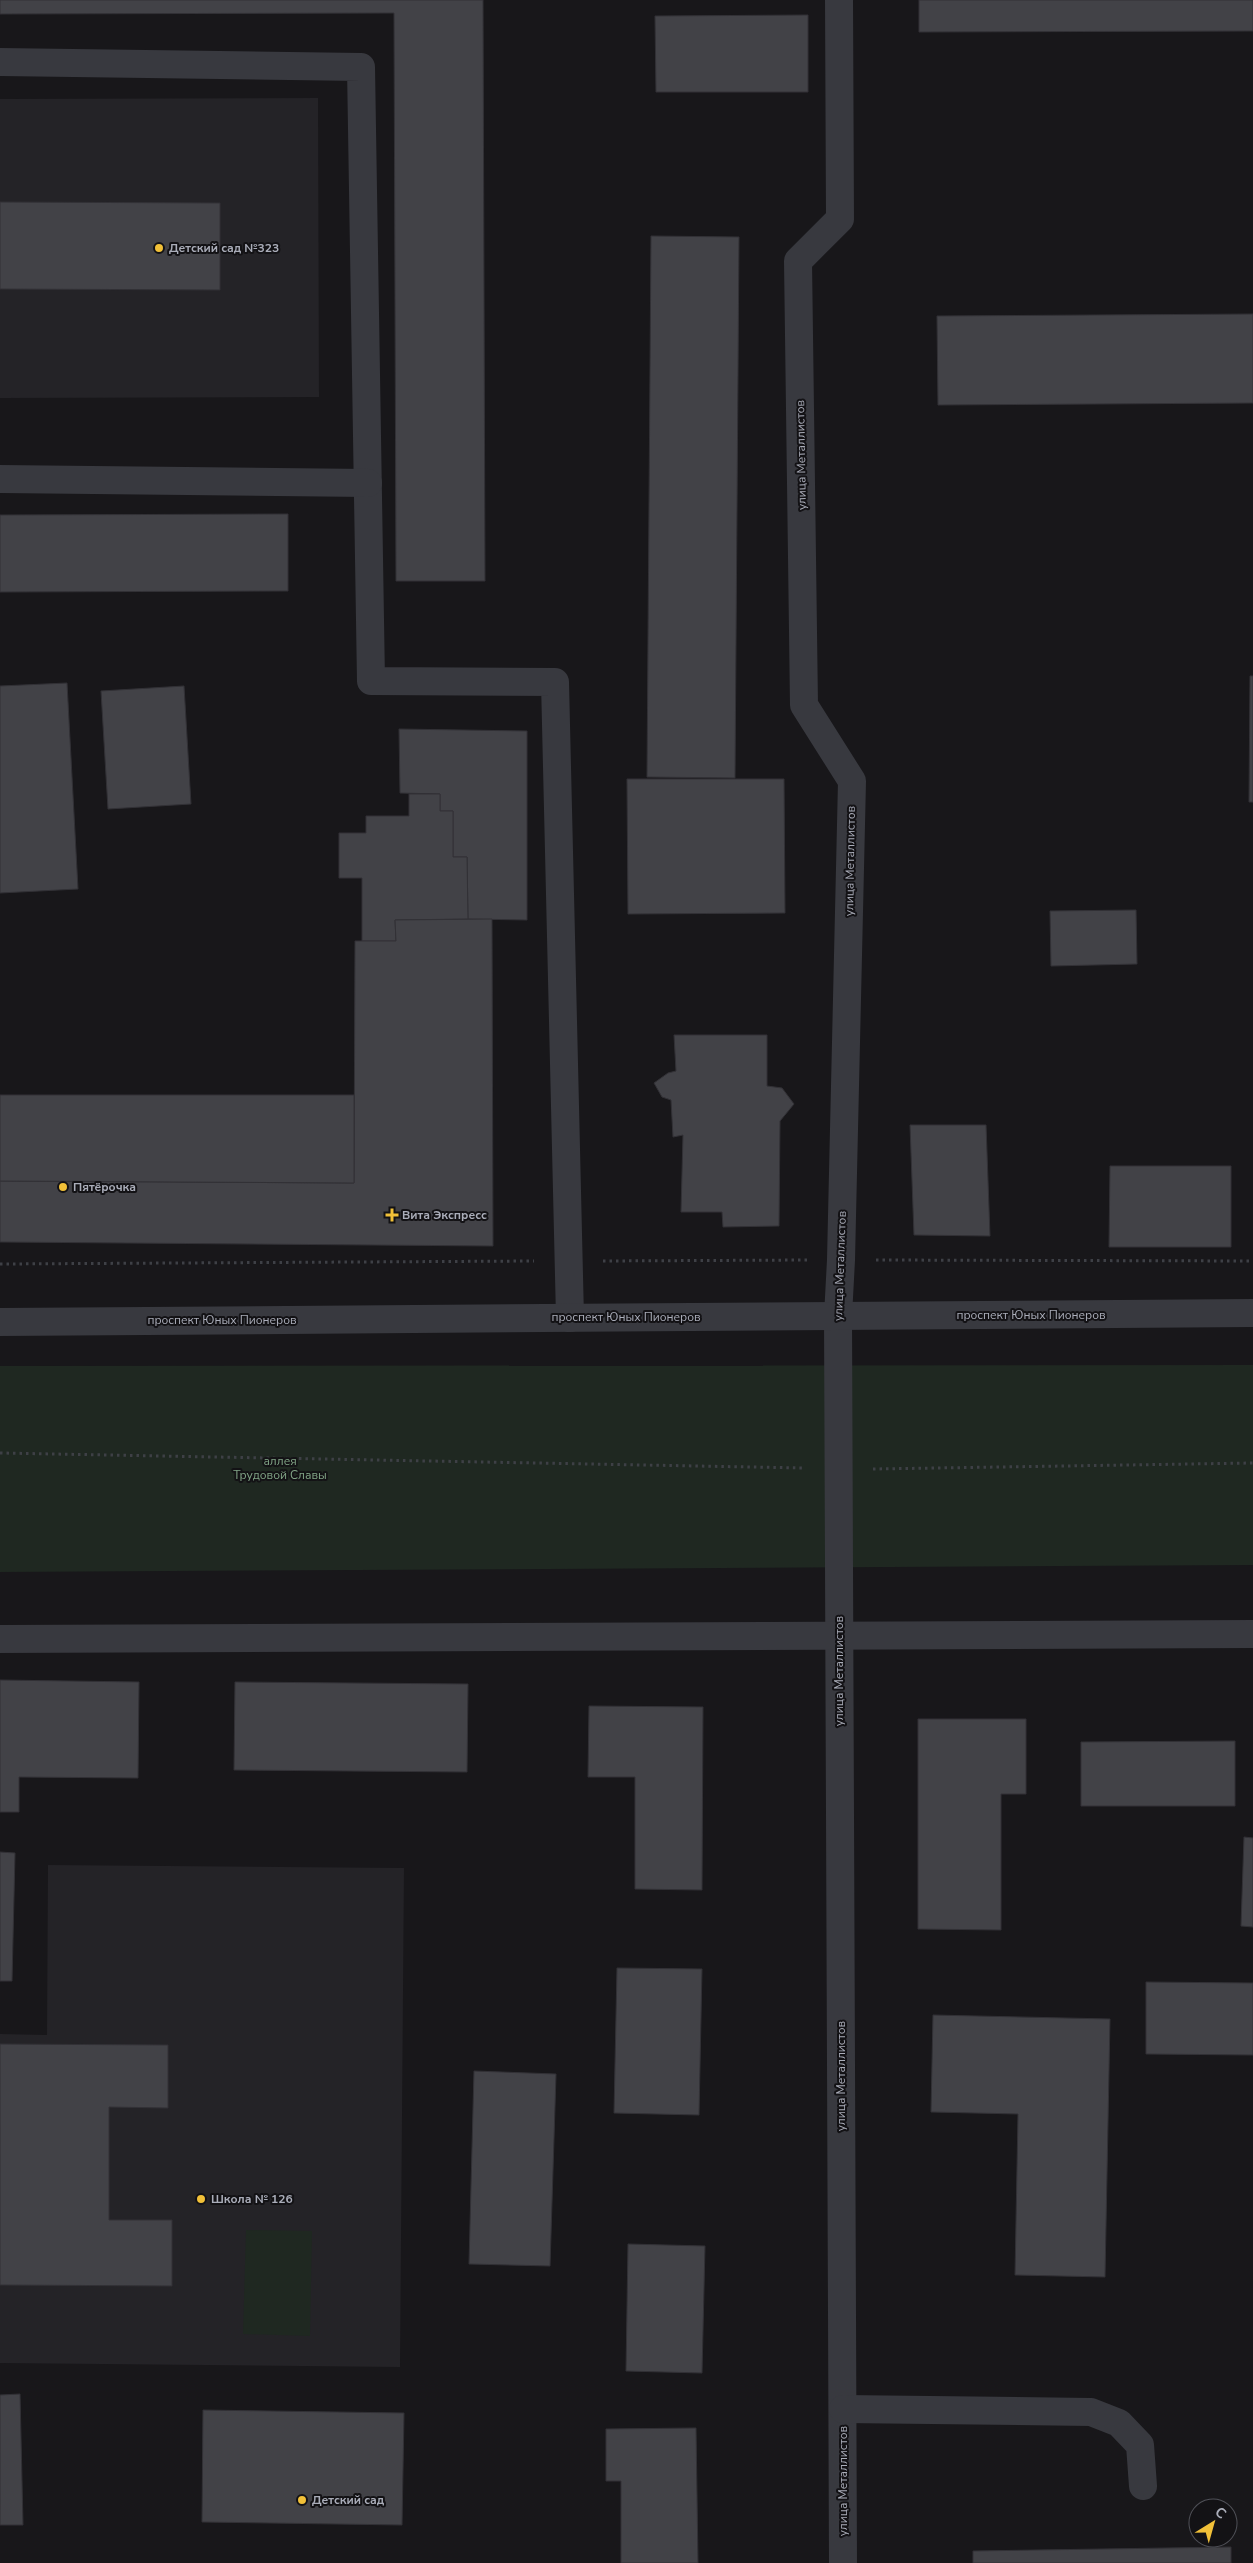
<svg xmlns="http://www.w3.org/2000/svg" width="1253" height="2563" font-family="'Nunito Sans',sans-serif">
  <rect width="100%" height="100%" fill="#18171a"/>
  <g fill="#242327">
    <polygon points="318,98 319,397 0,398 0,99"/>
    <polygon points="48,1865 404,1868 400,2367 0,2363 0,2034 47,2035"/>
  </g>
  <g fill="#1f2821">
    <polygon points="1253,1365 1253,1565 0,1572 0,1366"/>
    <polygon points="246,2230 312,2231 310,2336 243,2334"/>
  </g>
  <g fill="#424247" stroke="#323136">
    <polygon points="0,0 483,0 485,581 396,581 394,13 0,14"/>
    <polygon points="919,0 1253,0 1253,31 919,32"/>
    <polygon points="808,15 808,92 656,92 655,16"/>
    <polygon points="0,202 220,203 220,290 0,289"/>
    <polygon points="651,236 739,237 735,778 647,777"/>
    <polygon points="1253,314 1253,403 938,405 937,316"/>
    <polygon points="288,514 288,591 0,592 0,515"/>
    <polygon points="1250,676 1253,676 1253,802 1249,802"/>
    <polygon points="67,683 78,889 0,893 0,686"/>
    <polygon points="184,686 191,804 108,809 101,691"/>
    <polygon points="399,729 527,731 527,920 468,919 467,857 453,857 453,811 440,811 440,794 400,793"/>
    <polygon points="627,779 784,779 785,913 628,914"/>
    <polygon points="409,794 440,794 440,811 453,811 453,857 467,857 468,919 395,920 396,941 362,941 362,878 339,878 339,833 366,833 366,816 409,816"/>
    <polygon points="1136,910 1137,964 1051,966 1050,911"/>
    <polygon points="492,919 493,1246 0,1242 0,1181 354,1183 355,941 396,941 395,920"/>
    <polygon points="674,1035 767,1035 767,1086 782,1088 794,1104 780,1121 779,1226 723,1227 722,1212 681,1212 683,1135 673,1137 671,1100 662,1097 654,1083 668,1073 676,1071"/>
    <polygon points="0,1095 354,1095 354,1183 0,1181"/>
    <polygon points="910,1125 986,1125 990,1236 914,1235"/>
    <polygon points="1110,1166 1231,1166 1231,1247 1109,1247"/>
    <polygon points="0,1680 139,1682 138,1778 19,1777 19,1812 0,1812"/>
    <polygon points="235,1682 468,1684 467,1772 234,1770"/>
    <polygon points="589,1706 703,1707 702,1890 635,1889 635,1777 588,1777"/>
    <polygon points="918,1719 1026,1719 1026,1794 1001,1794 1001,1930 918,1929"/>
    <polygon points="1235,1741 1235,1806 1081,1806 1081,1742"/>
    <polygon points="1244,1837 1253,1838 1253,1927 1241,1926"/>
    <polygon points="0,1852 15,1853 12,1981 0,1981"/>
    <polygon points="617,1968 702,1969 699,2115 614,2113"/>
    <polygon points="1146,1982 1253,1983 1253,2055 1146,2054"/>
    <polygon points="933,2015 1110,2019 1105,2277 1015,2275 1018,2114 931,2112"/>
    <polygon points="0,2044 168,2045 168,2108 109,2107 109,2220 172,2220 172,2286 0,2285"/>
    <polygon points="474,2071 556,2074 550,2266 469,2264"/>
    <polygon points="628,2244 705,2246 702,2373 626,2371"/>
    <polygon points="20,2394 23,2525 0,2525 0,2395"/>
    <polygon points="203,2410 404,2413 402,2525 202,2522"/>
    <polygon points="696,2428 698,2563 621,2563 621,2481 606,2481 606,2429"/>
    <polygon points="1231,2547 1231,2563 973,2563 973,2551"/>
  </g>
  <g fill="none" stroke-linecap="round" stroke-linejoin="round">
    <g stroke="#3e4046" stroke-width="3" stroke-dasharray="2.5 4" stroke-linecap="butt">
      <polyline points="876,1260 1253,1261"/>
      <polyline points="603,1261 807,1260"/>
      <polyline points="0,1264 534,1261"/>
      <polyline points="0,1453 804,1468"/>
      <polyline points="873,1469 1253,1463"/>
    </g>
    <g stroke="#38393f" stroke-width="28">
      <polyline points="839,0 840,219 798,261 804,705 852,781 841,1260 838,1316 843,2563"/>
      <polyline points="0,62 361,67 371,681 555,682 570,1318"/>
      <polyline points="0,479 368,483"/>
      <polyline points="0,1322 1253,1313"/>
      <polyline points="0,1639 1253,1634"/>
      <polyline points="843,2409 1091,2412 1119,2423 1140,2445 1143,2486"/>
    </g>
  </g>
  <g fill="#f1c038" stroke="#131215" stroke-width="2">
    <circle cx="159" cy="248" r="5"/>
    <circle cx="63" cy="1187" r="5"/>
    <path d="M389.5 1207.5h5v5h5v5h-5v5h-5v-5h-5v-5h5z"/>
    <circle cx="201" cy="2199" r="5"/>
    <circle cx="302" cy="2500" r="5"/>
  </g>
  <g text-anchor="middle" stroke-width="4" stroke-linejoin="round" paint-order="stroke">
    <g font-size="12" font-weight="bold" fill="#aaadb9" stroke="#131215" text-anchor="start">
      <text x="169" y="252">Детский сад №323</text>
      <text x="73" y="1191">Пятёрочка</text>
      <text x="402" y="1219">Вита Экспресс</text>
      <text x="211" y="2203">Школа № 126</text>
      <text x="312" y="2504">Детский сад</text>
    </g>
    <g font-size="12" fill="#aaadb9" stroke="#131215">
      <text transform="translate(801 455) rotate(-91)" y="4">улица Металлистов</text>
      <text transform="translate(850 861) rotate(-89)" y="4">улица Металлистов</text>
      <text transform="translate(840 1266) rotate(-88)" y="4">улица Металлистов</text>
      <text x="1031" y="1319">проспект Юных Пионеров</text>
      <text x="626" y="1321">проспект Юных Пионеров</text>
      <text x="222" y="1324">проспект Юных Пионеров</text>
      <text transform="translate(839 1671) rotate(-90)" y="4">улица Металлистов</text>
      <text transform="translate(841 2076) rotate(-90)" y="4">улица Металлистов</text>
      <text transform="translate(843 2481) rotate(-90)" y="4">улица Металлистов</text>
    </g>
    <g font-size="12" fill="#81a486" stroke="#131215">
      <text x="280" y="1465">аллея<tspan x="280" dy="14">Трудовой Славы</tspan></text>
    </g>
  </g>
  <g transform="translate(1213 2523) rotate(37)"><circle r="24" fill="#131215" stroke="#4f5057"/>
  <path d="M0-4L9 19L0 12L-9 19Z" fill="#f1c038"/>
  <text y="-8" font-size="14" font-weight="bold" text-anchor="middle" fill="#aaadb9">С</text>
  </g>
</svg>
